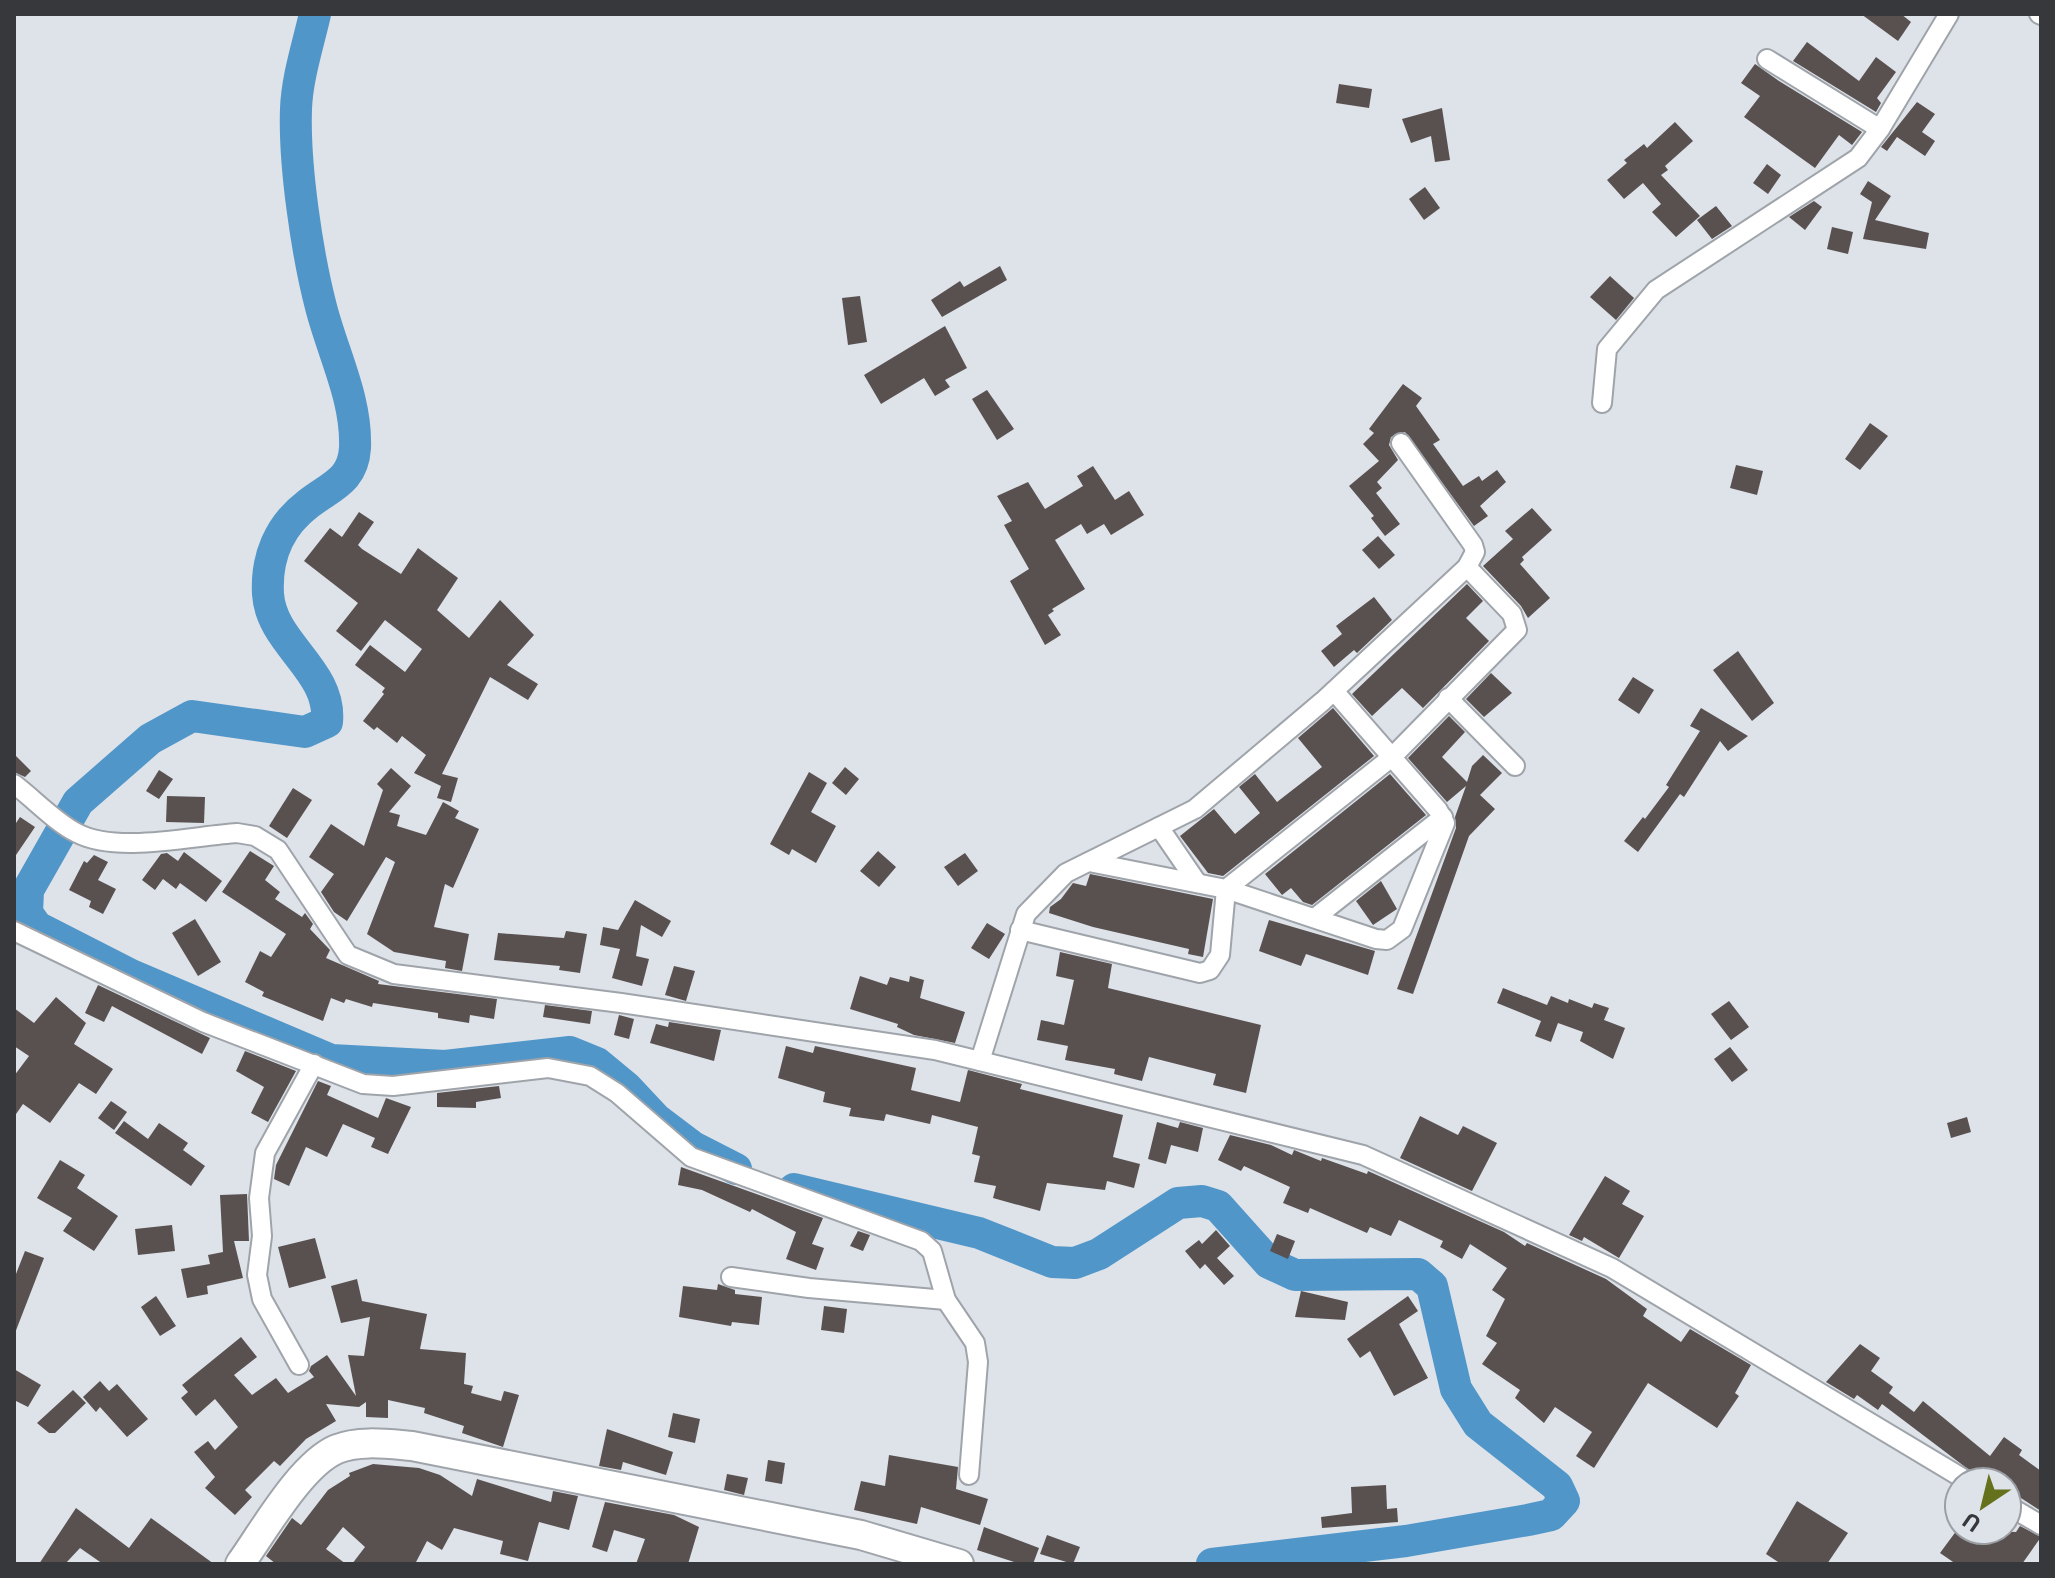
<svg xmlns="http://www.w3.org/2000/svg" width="2055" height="1578" font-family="'Open Sans',sans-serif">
  <rect width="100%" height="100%" fill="#dee2e9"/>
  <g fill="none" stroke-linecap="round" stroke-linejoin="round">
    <g stroke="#5096c8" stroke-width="32">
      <path d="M315 14C308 45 297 78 296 109 294 165 307 253 321 307 333 354 357 399 355 448 353 481 331 486 308 504 279 526 266 558 268 594 271 644 332 670 327 722L305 732 192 716 150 739 78 802 28 890 27 913 37 927 131 975 331 1060 445 1066 570 1052 597 1063 626 1087 656 1119 693 1147 736 1169"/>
      <polyline points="794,1189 979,1233 1052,1262 1075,1263 1099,1254 1178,1203 1202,1201 1218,1206 1269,1263 1295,1275 1418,1274 1432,1286 1456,1389 1478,1424 1557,1486 1564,1501 1551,1515 1528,1520 1406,1541 1212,1564"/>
    </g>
  </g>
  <g fill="#595150">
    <polygon points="1861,14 1901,14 1911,22 1898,41"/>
    <polygon points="1807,42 1859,81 1876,57 1896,72 1877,98 1881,103 1876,112 1793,61"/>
    <polygon points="1755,64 1779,81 1862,132 1852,145 1839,135 1815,168 1744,117 1760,96 1741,83"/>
    <polygon points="1339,84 1372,89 1369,108 1336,103"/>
    <polygon points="1917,102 1935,114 1922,132 1935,141 1925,156 1897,137 1887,151 1881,147"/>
    <polygon points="1442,108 1450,160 1435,162 1431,136 1411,143 1402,119"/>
    <polygon points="1675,122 1693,141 1665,166 1668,170 1661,175 1700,216 1676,237 1652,212 1661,204 1643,183 1624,199 1607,180 1627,163 1624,160 1644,144 1647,148"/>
    <polygon points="1767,164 1781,175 1768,194 1753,183"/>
    <polygon points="1868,181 1891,196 1875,220 1929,233 1926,249 1863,239 1872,202 1860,194"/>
    <polygon points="1425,187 1440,208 1424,220 1409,199"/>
    <polygon points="1814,201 1822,207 1805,230 1789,217"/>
    <polygon points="1716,206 1732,226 1712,239 1697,220"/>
    <polygon points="1832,227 1853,232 1848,254 1827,249"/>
    <polygon points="1000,266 1007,280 942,317 931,300 960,281 964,287"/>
    <polygon points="1610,276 1634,298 1616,320 1590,297"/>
    <polygon points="860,296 867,342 848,345 842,298"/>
    <polygon points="945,326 967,368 945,380 950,387 935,396 924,378 881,404 864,375"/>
    <polygon points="1403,384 1422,398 1416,406 1440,440 1433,444 1463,486 1479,476 1482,481 1497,470 1506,482 1480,506 1488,516 1474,526 1405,432 1391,437 1389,445 1398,460 1377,482 1382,488 1376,493 1400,524 1385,536 1371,518 1374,516 1349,486 1379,461 1363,444 1374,433 1369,429"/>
    <polygon points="987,390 1014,429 997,440 972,399"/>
    <polygon points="1870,423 1888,436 1860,470 1845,459"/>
    <polygon points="1736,465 1763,471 1757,495 1730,488"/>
    <polygon points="1093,466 1115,500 1129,491 1144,515 1111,535 1104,524 1087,534 1081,524 1055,540 1085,589 1052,609 1054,611 1048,615 1061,635 1045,645 1010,581 1029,569 1004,525 1012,521 997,496 1028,482 1045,509 1083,486 1077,476"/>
    <polygon points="1532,508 1552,530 1522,557 1524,560 1520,564 1550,598 1528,618 1521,606 1483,566 1513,539 1505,531"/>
    <polygon points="359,512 374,522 358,545 362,549 401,574 418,548 458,578 437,610 469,638 500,600 534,635 507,665 538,684 528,700 490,677 442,774 458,778 451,802 437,798 441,786 414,773 426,755 402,736 397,743 377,727 374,730 363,721 384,694 382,692 385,688 355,665 370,645 405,672 422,649 385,620 361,651 336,631 358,603 304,561 330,528 342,537"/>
    <polygon points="1378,536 1395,555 1379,569 1362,550"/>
    <polygon points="1467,584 1483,601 1466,618 1489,641 1423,708 1402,688 1372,716 1352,694"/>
    <polygon points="1374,597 1392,620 1357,653 1354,650 1334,667 1321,651 1342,634 1336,626"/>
    <polygon points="1738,651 1774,703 1752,721 1713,670"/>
    <polygon points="1491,673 1512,693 1484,717 1466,699"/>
    <polygon points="1633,677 1654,690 1639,714 1618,700"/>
    <polygon points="1333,708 1374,756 1223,876 1208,873 1180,836 1214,809 1235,834 1260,813 1239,787 1255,774 1277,802 1322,767 1298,738"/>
    <polygon points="1701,708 1748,736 1728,751 1720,741 1684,797 1680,794 1638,852 1624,841 1643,817 1645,819 1669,787 1666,785 1700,731 1690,726"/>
    <polygon points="1449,716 1465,732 1442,757 1467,782 1472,766 1483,755 1502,773 1480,795 1495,809 1469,836 1413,994 1397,989 1456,828 1455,817 1466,786 1447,802 1408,758"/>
    <polygon points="14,754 31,771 25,777 14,772"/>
    <polygon points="845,767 859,779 846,795 832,783"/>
    <polygon points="391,768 411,786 389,812 400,815 397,826 426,835 443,802 459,811 455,818 479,829 453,888 445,884 434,927 469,934 462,971 445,968 446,961 394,952 367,934 395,862 386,857 347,921 334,912 321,892 334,874 309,857 331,824 364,846 383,790 377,784"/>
    <polygon points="159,770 173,779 159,799 146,791"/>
    <polygon points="809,772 827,783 811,812 836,826 816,863 792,849 789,855 770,844"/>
    <polygon points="1390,774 1426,815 1312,905 1303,902 1291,888 1282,895 1265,874"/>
    <polygon points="293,788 312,800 287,838 269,826"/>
    <polygon points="167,796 205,797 204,823 166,822"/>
    <polygon points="20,817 35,827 14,858 14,826"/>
    <polygon points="250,851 274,866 265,880 280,892 275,899 302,917 305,913 313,924 310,929 330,950 326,958 379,981 378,984 497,999 494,1019 470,1015 469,1023 438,1018 438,1013 373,1003 372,1007 346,999 344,1003 331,998 323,1021 262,996 264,992 245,982 260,951 271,957 286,934 222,892"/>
    <polygon points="878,851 896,867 879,887 860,871"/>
    <polygon points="184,852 222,881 206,902 180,883 176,889 163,879 155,890 142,880 161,854 167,853 178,861"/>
    <polygon points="965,853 978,871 958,886 944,867"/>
    <polygon points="94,855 108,862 98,880 116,889 103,914 89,907 91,901 69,890 84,861 87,863"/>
    <polygon points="1090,874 1213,899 1203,957 1188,954 1189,949 1093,927 1049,913 1050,907 1061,899 1073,883 1086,886"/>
    <polygon points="1381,881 1397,909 1373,925 1356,901"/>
    <polygon points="635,900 671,921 662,937 641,925 636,956 649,959 642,986 612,978 620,949 600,945 603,927 618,930"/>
    <polygon points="195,919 221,962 198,976 172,933"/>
    <polygon points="1269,920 1375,951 1368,975 1306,954 1301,966 1259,951"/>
    <polygon points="987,923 1005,934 989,959 971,948"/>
    <polygon points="566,931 587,934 580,973 559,970 560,966 494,960 498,933 564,938"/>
    <polygon points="1060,952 1112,964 1108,988 1261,1025 1246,1093 1213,1085 1216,1074 1149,1057 1142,1081 1114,1074 1115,1069 1065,1060 1068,1046 1037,1040 1041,1020 1064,1025 1074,980 1056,976"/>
    <polygon points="674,966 695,971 686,1001 665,995"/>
    <polygon points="860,976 887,985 890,977 909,982 910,976 924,980 920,998 965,1012 955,1043 914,1035 897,1027 898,1024 850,1009"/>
    <polygon points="98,985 210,1038 202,1054 112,1006 104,1022 85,1013"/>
    <polygon points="1503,988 1547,1005 1551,996 1568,1003 1569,999 1592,1008 1594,1003 1609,1008 1604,1020 1625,1028 1613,1059 1580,1041 1583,1032 1558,1023 1551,1042 1535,1036 1541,1021 1497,1003"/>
    <polygon points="56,997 86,1023 74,1044 113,1069 96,1094 79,1083 50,1123 23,1104 14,1117 14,1076 29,1056 14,1046 14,1008 34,1023"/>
    <polygon points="1729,1001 1749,1027 1731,1040 1711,1014"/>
    <polygon points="545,1005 592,1011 590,1024 543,1017"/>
    <polygon points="619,1015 634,1019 629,1039 614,1035"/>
    <polygon points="669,1022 721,1030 714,1061 650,1043 656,1024 668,1027"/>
    <polygon points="786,1046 813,1053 815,1046 916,1068 911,1090 960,1102 968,1070 1022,1084 1020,1089 1123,1115 1113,1157 1140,1164 1134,1188 1107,1181 1105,1190 1047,1183 1040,1211 993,1198 996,1186 974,1182 980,1156 972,1154 978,1127 932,1115 930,1124 886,1114 884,1121 849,1116 851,1108 823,1102 825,1092 778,1078"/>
    <polygon points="1730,1047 1748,1070 1732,1082 1714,1059"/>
    <polygon points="245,1051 296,1071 268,1122 251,1113 264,1087 236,1071"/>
    <polygon points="318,1081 331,1086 327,1095 378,1118 386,1098 411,1107 388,1154 371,1147 375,1138 343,1124 327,1157 306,1147 289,1186 274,1179 276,1165"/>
    <polygon points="499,1086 501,1098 476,1102 476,1108 437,1107 437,1093"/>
    <polygon points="111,1101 127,1112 114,1130 98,1118"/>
    <polygon points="1420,1116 1458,1135 1463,1126 1497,1143 1472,1191 1400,1158"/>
    <polygon points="1967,1117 1971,1132 1951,1138 1947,1123"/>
    <polygon points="124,1121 148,1139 159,1123 188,1143 183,1150 205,1166 191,1186 115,1133"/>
    <polygon points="1157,1122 1178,1128 1180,1122 1203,1128 1198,1152 1171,1145 1166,1164 1148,1159"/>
    <polygon points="1230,1135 1271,1145 1292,1155 1294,1150 1321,1161 1322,1158 1367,1174 1368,1171 1504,1232 1525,1246 1527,1243 1606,1279 1647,1309 1643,1316 1681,1342 1690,1329 1751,1365 1735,1393 1739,1396 1717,1428 1648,1383 1594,1468 1576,1456 1592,1432 1555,1407 1544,1423 1515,1398 1520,1390 1482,1364 1497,1343 1486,1336 1505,1299 1492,1290 1507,1268 1470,1244 1462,1259 1440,1247 1443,1241 1399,1220 1391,1236 1370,1227 1367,1233 1310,1208 1308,1213 1283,1203 1290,1187 1244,1166 1241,1171 1218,1160"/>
    <polygon points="60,1160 85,1175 77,1188 118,1216 94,1251 63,1231 72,1218 37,1198"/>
    <polygon points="681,1167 823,1218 812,1244 824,1248 816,1270 786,1259 796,1232 752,1209 750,1212 702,1190 678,1185"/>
    <polygon points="1605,1176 1630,1191 1622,1204 1644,1216 1619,1258 1584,1237 1582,1241 1569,1235"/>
    <polygon points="247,1194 249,1241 234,1241 243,1278 207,1286 208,1294 187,1298 181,1269 210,1264 208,1255 223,1252 220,1195"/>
    <polygon points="172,1225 175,1251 138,1255 135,1229"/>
    <polygon points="1216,1230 1230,1246 1217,1258 1234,1276 1224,1285 1205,1264 1200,1269 1185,1251 1199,1240 1202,1244"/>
    <polygon points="858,1231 870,1235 863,1251 850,1246"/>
    <polygon points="1277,1234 1295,1241 1288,1259 1270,1251"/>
    <polygon points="315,1238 326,1278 289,1288 278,1247"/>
    <polygon points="25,1251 44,1258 15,1333 14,1279"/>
    <polygon points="357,1279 362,1301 427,1314 420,1349 466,1353 464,1384 473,1386 471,1393 501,1401 504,1391 519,1395 503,1447 462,1433 464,1426 424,1413 425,1408 388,1400 388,1418 366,1417 366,1402 359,1407 326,1404 336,1421 306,1439 280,1466 274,1461 245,1490 252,1497 235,1515 205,1488 215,1477 194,1452 208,1441 215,1450 238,1427 215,1399 196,1416 181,1398 188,1392 182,1385 241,1337 257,1357 234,1375 252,1395 276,1378 288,1393 314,1377 309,1371 311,1366 327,1355 356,1396 348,1355 364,1356 370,1317 341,1323 331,1286"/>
    <polygon points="718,1284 735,1290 735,1294 762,1297 759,1325 732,1322 731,1326 679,1317 683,1286 717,1290"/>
    <polygon points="1301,1291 1348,1302 1345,1320 1295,1317"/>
    <polygon points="156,1296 176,1326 160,1336 141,1307"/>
    <polygon points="1408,1296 1418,1311 1399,1324 1428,1378 1394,1396 1370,1351 1360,1358 1347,1339"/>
    <polygon points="824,1306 847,1309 844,1333 821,1330"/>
    <polygon points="1860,1344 1880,1358 1871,1371 1893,1387 1889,1393 1914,1412 1923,1401 1990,1456 2004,1437 2022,1450 2019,1455 2041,1471 2041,1511 2007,1489 2007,1482 1985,1482 1882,1404 1878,1410 1857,1395 1854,1399 1826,1382"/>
    <polygon points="14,1369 41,1385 28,1407 14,1400"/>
    <polygon points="100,1381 109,1391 117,1384 148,1419 127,1437 100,1407 96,1412 83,1397"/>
    <polygon points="73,1390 86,1403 55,1433 49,1433 37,1423"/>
    <polygon points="673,1413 700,1419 695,1443 668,1437"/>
    <polygon points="607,1429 673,1452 666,1475 623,1462 621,1470 599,1466"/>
    <polygon points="889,1455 958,1467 956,1489 988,1499 980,1525 921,1507 917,1524 854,1510 861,1481 885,1486"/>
    <polygon points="768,1460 785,1463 782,1484 765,1481"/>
    <polygon points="373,1464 419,1468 440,1475 472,1496 477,1479 551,1502 553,1491 578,1496 569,1530 539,1522 528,1561 500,1554 503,1541 454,1528 442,1550 427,1541 415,1564 352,1564 365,1547 343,1527 326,1549 346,1564 276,1564 266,1556 292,1518 301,1525 328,1490 350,1476 349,1473"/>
    <polygon points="727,1474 748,1478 744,1495 724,1490"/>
    <polygon points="1386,1485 1387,1509 1397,1508 1398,1522 1322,1528 1321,1517 1352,1513 1351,1487"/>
    <polygon points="1797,1501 1848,1533 1827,1564 1781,1564 1766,1554"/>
    <polygon points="605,1502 674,1515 699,1527 688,1564 636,1564 645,1539 614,1530 607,1552 592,1547"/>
    <polygon points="76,1508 129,1548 151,1518 214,1564 103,1564 80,1548 65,1564 39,1564"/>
    <polygon points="2020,1526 2041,1537 2022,1564 1956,1564 1940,1553 1957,1530 2016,1532"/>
    <polygon points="984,1527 1039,1548 1033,1564 1020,1564 977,1550"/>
    <polygon points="1047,1535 1080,1547 1073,1564 1040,1554"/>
  </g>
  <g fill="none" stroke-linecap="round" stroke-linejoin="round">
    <defs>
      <g id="minor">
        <polyline points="2039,14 2041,15"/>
        <polyline points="1880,129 1949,14"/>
        <polyline points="1602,403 1607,349 1656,290 1858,158 1880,129 1767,59"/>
        <polyline points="1448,698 1515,766"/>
        <path d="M14 784C34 799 55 822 77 833 117 854 192 836 237 833L255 836 278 850 348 955 394 974 621 1003 935 1050 1363 1155 1612 1268 1969 1482"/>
        <polyline points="1159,827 1196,881"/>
        <polyline points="1089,862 1226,889 1392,757 1517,630 1512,614 1467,567"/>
        <polyline points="1316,917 1443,817"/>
        <polyline points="1020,930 1200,973 1210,970 1220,955 1226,889 1376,939 1387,940 1402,929 1445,823 1438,810 1334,691"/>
        <polyline points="14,931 203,1022 363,1084 393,1086 548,1068 590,1076 617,1093 691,1157 921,1241 932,1251 946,1300 975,1343 978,1362 969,1475"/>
        <polyline points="980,1061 1026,914 1066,873 1195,809 1323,701 1467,567 1475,552 1473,545 1401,443"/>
        <polyline points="731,1277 809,1288 946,1300"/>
        <polyline points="299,1365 262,1299 257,1275 262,1236 259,1198 265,1153 314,1064"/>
        <polyline points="2007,1505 2041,1525"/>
      </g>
      <path id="primary" d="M240 1564C263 1532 301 1464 337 1449 359 1440 388 1444 412 1446L861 1535 959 1564"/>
    </defs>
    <use href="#minor" stroke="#9fa4aa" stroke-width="22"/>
    <use href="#primary" stroke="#9fa4aa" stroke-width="32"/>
    <use href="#minor" stroke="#fff" stroke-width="18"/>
    <use href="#primary" stroke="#fff" stroke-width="28"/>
  </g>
  <rect width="2055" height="1578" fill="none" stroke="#36383b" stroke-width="32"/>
  <g transform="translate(1983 1506) rotate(215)"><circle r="38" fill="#dee2e9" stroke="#9b9ea3" stroke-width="2"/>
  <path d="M0-6L14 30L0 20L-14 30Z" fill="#65711c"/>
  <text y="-12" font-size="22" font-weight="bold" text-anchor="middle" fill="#36383b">U</text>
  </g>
</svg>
